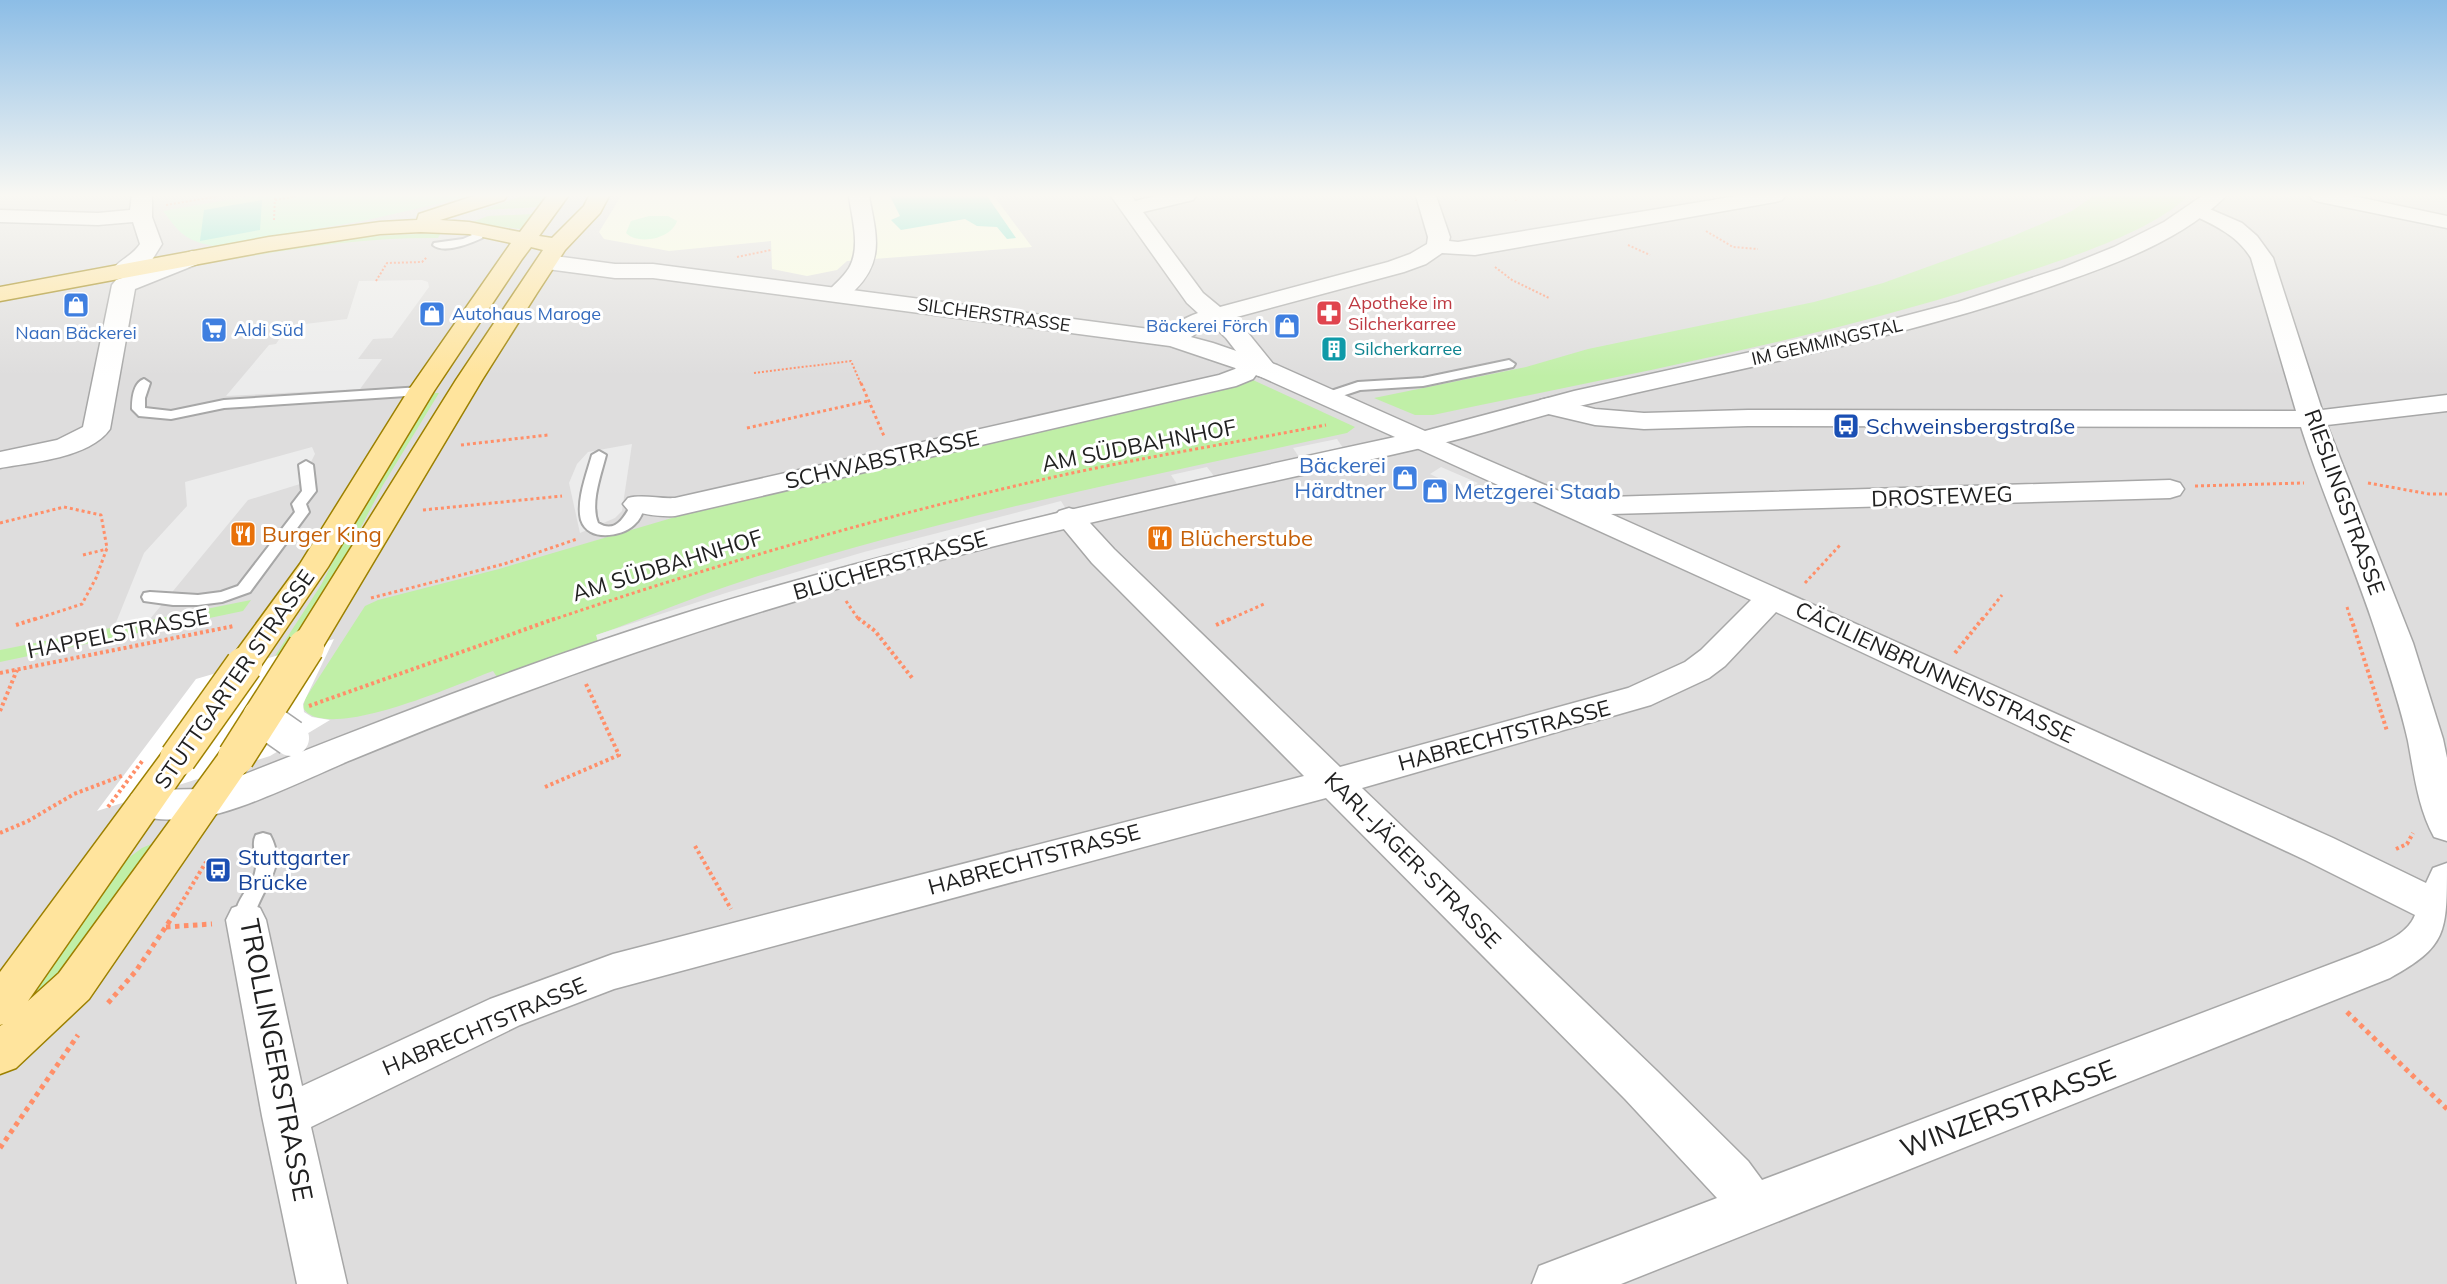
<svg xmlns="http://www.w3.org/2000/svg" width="2447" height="1284" font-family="Mulish,sans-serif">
  <rect width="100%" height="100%" fill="#f1efe5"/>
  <rect fill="#dedddd" x="0" y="196" width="2447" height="1088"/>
  <polygon fill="#faffe1" points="621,196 994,196 1032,247 847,261 837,270 807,276 772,269 771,241 669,251 604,239 599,232"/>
  <g fill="#c0efa7">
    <polygon points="521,196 547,196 539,207 483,210"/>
    <path d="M2093 196H2188C2151 231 2077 255 2029 271 1835 337 1633 373 1433 415H1415L1374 398 1526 367 1588 349 1814 302 1883 283 2013 236 2072 211Z"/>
    <polygon points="534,214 520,229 470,223 488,216"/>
    <path d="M441 233 438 238C350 237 267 253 181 269L351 237Z"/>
    <path d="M1253 380 1355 427 1347 433C1146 477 942 517 746 580 696 596 647 617 597 635L599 645 497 677 493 671C460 683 326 744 303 708L305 699 365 606 378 600 499 569 699 510 894 463 1209 394Z"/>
    <polygon points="434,393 439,393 383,485 336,575 288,652 275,656 321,585 351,527"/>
    <polygon points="251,600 243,611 0,662 0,650"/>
    <polygon points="158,841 22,1021 0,1039 0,1022 119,865 142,848"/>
  </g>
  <g fill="#c0fece">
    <path d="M250 196H472L363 221 213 246C184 240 180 233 163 211Z"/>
    <path d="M649 216H668L677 221C672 238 639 246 626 233L631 221Z"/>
  </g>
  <g fill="#7de7ce">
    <polygon points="890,196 987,196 1016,238 1007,239 997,227 977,226 965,219 901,230 891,220 900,216"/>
    <polygon points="262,200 260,230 200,241 204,210"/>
  </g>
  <g fill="#ececec">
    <polygon points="422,280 428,282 429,287 392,338 373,339 358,359 382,359 360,389 226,396 269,345 276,344 288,326 347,319 359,281"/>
    <polygon points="1337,439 1343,448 1299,457 1293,448"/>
    <polygon points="632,444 622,511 615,518 580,533 569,483 577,464 588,452"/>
    <polygon points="312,447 315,454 300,484 248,500 150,619 115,625 144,553 187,506 185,482"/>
    <polygon points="1207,467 1214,476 1177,484 1171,475"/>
    <polygon points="1441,467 1478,483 1466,491 1430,474"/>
    <polygon points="1061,501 1066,509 969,535 599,645 596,635 729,592 864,552"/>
  </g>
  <polygon fill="#fff" points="334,639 303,704 304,712 312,717 330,720 270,756 97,811 196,679"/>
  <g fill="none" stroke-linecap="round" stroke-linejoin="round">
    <defs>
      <g id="service">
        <path d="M469 225 481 229 483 236 482 238C469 244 444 254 433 245L434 243 463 239 472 235 464 228Z"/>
        <polygon points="1509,360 1515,364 1513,367 1423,386 1360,390 1327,401 1320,397 1322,394 1358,382 1423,378"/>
        <path d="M144 379 150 383 145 398V408L171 411 224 400 421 387 427 391 421 395 224 408 171 419 139 416 132 409C132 399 133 383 144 379Z"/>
        <path d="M599 451 606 455C601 475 590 503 598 523 617 535 626 514 633 501H643L645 504C643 512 641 519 634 525 621 537 588 542 581 520 576 501 587 473 592 455Z"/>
        <polygon points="306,461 313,465 316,491 306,504 309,512 250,592 222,602 198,605 173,605 144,601 142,597 144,593 150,592 198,595 221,592 238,586 295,512 292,504 302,491 299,465"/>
        <path d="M263 833 270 835C285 863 270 878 259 903 255 910 257 918 253 926L246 928 239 926C228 905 250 891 255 873 259 860 250 846 256 835Z"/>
      </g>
      <g id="minor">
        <path d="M132 196H152V217L162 244 150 263 135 273 192 251 200 253 203 258 200 263 135 289 110 429C90 458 32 462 0 468V452L57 440 83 427 112 285 116 280 122 278 114 276 111 271C119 260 132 256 140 244L133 222 98 225 0 222V210L98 213 130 210Z"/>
        <path d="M849 196H869C876 234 885 260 855 290 846 299 842 302 830 299L826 294C833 285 843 278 849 268 861 247 852 219 849 196Z"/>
        <path d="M1111 196H1132L1135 201 1156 196H1196L1193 200 1143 212 1203 293 1220 307 1388 262 1410 254 1427 244 1428 237 1416 196H1436L1450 237 1449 241 1458 242 1737 196H1785L1782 200 1775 202 1475 255 1442 253 1426 264 1404 272 1233 318 1244 328 1278 370 1274 375 1265 378 1256 375 1253 379 1236 386 675 516C658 517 644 514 628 510L623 504 628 498C643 494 659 499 675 498L1219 375 1235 369 1243 360 1226 338 1211 324C1195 332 1182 349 1163 344L1160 339C1168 327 1184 318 1198 313L1187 303Z"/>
        <polygon points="2310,196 2353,196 2447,216 2447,228 2320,202 2313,200"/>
        <path d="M2198 204 2242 223 2257 236 2273 258 2322 410 2447 395V411L2327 425 2413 643 2443 739 2447 758V841L2434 837C2418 808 2414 773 2408 741 2401 709 2390 676 2380 645 2357 571 2324 500 2301 427L1748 426 1644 429 1595 425 1540 412 1536 406 1540 400 1549 398 1595 409 1644 413 1748 410 2296 411 2251 258C2237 235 2214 225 2191 214L2188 210 2191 206Z"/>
        <path d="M1420 431 1575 498 2170 480 2180 483 2184 489 2180 495 2170 498 1611 514 2333 838 2426 883 2433 868 2447 863C2447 934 2447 946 2390 978L1621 1284H1532L1539 1266 1717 1198 1625 1099 1326 798 614 989 520 1025 311 1127 347 1284H297L262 1116 226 920 232 908 246 903 260 908 266 920 302 1086 490 999 613 954 1304 776 1092 563 1054 517 1059 511 1069 508 1079 511 1114 549 1340 767 1628 688 1685 662 1701 650 1751 600 1410 445 1406 439 1410 433ZM1776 612 2305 860 2415 915C2407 936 2380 944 2360 953L1762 1180 1748 1161 1657 1071 1362 788 1651 705 1709 678 1725 666Z"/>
        <path d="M204 789 217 793 223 803 217 813C192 821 157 822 132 814L126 804 132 794 145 790Z"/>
      </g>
      <path id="tertiary" d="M2202 196H2226C2184 238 2121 262 2066 281 1910 337 1748 366 1588 404 1539 415 1491 432 1443 443 1258 486 1072 523 889 574 706 625 527 687 351 760 322 772 227 818 201 816 197 816 194 814 191 813L185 803 191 793 220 784C377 722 533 660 695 610 925 540 1160 488 1395 437L1259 376 1170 346 653 278H615L547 269 539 267 536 262 539 257 547 255 615 264H653L1172 332 1213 343 1277 365 1425 431 1574 391 1859 328 1958 302 2062 268 2114 247 2164 222Z"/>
      <g id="primary">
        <polygon points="474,196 507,196 504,200 440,220 469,222 520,232 547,196 568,196 539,236 552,238 584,206 589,196 609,196 600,213 565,250 537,293 482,380 318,655 306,658 294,655 289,647 456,380 543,250 531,247 522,259 434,391 328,567 256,673 244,676 232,673 227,665 232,657 300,564 408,391 511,243 469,234 421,232 380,234 269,251 0,301 0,287 269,237 380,222 417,220 419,214"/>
        <polygon points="236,744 249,748 254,757 249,766 89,999 16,1068 0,1074 0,1026 3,1024 0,1025 0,972 165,749 178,745 191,749 196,758 28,1001 59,973 223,748"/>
      </g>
    </defs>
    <use href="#service" stroke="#a7a7a7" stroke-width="4"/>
    <use href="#minor" stroke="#a7a7a7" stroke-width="3"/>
    <use href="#tertiary" stroke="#a7a7a7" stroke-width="3"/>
    <use href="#primary" stroke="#9c8000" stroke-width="3"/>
    <g stroke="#ff8f69" stroke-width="2" stroke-dasharray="2 2" stroke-linecap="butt">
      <polyline points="1515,196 1516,201"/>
      <polyline points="275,200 298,196"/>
      <polyline points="166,205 220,196"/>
      <polyline points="274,220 275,196"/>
      <polyline points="1706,231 1733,247 1758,249"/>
      <polyline points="1628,245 1650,255"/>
      <polyline points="737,257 771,250"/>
      <polyline points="1495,267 1512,280 1549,298"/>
      <polyline points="376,281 387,263 422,262 427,257"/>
      <polyline points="754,373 851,361 861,384"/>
    </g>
    <g stroke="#ff8f69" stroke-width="3" stroke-dasharray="3 3" stroke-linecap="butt">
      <polyline points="861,383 884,436"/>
      <polyline points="747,428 868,401"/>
      <polyline points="461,445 548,435"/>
      <polyline points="2368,483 2429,494 2447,494"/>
      <polyline points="2195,486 2304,483"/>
      <polyline points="423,510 562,496"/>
      <polyline points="0,523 64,507 101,515 107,548 96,578 82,604 33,620"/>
      <polyline points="83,555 107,549"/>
      <polyline points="1805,583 1841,544"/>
      <polyline points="371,598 504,564 577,539"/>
      <polyline points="846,601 859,620"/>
      <polyline points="2347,607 2351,620"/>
      <path d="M552 620C714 565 879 517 1045 479 1138 458 1233 443 1326 425"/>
      <polyline points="1228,620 1264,604"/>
      <polyline points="1982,620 2002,595"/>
    </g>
    <g stroke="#ff8f69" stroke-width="4" stroke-dasharray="3 3" stroke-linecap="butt">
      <polyline points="858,618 875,631 913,679"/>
      <polyline points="2351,618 2387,731"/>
      <polyline points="16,625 38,618"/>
      <polyline points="1216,625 1232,618"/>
      <polyline points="1955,653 1983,618"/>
      <polyline points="0,673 234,626"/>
      <polyline points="309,706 557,618"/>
      <polyline points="0,711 17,670"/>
      <polyline points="545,787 619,755 586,684"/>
      <polyline points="0,833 28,821 74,794 124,775"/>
      <polyline points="695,846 731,909"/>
      <polyline points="2396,849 2407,844 2413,833"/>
      <polyline points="174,915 206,862"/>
    </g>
    <g stroke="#ff8f69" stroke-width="5" stroke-dasharray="4.5 4.5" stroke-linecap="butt">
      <polyline points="166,927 212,924"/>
      <polyline points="108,1003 136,971 175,913"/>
      <polyline points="2347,1012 2447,1109"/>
      <polyline points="0,1148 78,1035"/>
    </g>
    <use href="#service" fill="#fff" fill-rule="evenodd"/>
    <use href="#minor" fill="#fff" fill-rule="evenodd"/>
    <use href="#tertiary" fill="#fff" fill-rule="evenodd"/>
    <use href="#primary" fill="#ffe49d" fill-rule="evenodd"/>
    <defs>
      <polyline id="tertiary-bridge" points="261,717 291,738"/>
      <g id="primary-bridge">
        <polyline points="236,757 306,647"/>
        <polyline points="178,758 244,665"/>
      </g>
    </defs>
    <use href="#tertiary-bridge" stroke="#a7a7a7" stroke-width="39" stroke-linecap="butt"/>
    <use href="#primary-bridge" stroke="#9c8000" stroke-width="39" stroke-linecap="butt"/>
    <polyline stroke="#ff8f69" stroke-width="4" stroke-dasharray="3 3" stroke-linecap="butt" points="108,807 143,760"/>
    <use href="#tertiary-bridge" stroke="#fff" stroke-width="36"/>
    <use href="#primary-bridge" stroke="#ffe49d" stroke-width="36"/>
  </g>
  <linearGradient id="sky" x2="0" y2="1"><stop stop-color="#8cbde6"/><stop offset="0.52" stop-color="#f9f8f3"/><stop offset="1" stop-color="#f9f8f3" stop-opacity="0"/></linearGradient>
  <rect width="2447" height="376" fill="url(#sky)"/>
  <defs>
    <symbol id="shop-square" viewBox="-11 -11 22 22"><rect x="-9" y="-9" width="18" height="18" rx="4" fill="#3f7fe0" stroke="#fff"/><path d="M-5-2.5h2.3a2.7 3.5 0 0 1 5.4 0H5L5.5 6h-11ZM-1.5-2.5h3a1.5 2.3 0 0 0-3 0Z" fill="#fff"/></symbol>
    <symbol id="pharmacy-square" viewBox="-11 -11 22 22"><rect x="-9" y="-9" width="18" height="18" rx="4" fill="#e0444e" stroke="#fff"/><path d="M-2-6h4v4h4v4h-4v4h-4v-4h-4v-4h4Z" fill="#fff"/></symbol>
    <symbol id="supermarket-square" viewBox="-11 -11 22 22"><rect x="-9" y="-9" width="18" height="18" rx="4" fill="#3f7fe0" stroke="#fff"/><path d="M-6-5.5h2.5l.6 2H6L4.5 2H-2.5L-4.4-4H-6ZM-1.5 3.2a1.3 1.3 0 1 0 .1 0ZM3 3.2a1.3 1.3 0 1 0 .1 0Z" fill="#fff"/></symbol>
    <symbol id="building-square" viewBox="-11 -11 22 22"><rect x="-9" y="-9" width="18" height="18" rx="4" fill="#0f9aa8" stroke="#fff"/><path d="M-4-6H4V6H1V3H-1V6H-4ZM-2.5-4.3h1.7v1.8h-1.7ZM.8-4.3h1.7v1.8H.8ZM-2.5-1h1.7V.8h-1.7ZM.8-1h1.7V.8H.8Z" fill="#fff"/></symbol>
    <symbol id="bus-square" viewBox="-11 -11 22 22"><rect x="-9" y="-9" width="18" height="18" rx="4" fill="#1a4fb4" stroke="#fff"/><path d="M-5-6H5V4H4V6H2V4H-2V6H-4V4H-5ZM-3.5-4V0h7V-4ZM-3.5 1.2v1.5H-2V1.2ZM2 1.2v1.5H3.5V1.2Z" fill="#fff"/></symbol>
    <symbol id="restaurant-square" viewBox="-11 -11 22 22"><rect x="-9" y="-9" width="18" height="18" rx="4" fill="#e8710a" stroke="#fff"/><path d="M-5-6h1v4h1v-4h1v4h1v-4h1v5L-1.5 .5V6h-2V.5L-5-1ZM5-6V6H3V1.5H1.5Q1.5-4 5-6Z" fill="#fff"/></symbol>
  </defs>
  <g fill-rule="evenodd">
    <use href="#shop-square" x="61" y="290" width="30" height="30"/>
    <use href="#pharmacy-square" x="1314" y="298" width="30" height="30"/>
    <use href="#shop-square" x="417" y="299" width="30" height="30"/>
    <use href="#shop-square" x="1272" y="311" width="30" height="30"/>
    <use href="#supermarket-square" x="199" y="315" width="30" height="30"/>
    <use href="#building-square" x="1319" y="334" width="30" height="30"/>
    <use href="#bus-square" x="1831" y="411" width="30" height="30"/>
    <use href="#shop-square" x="1390" y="463" width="30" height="30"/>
    <use href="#shop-square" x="1420" y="476" width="30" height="30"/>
    <use href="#restaurant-square" x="228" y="519" width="30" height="30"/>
    <use href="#restaurant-square" x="1145" y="523" width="30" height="30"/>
    <use href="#bus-square" x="203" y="855" width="30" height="30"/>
  </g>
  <g text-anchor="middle" stroke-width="6" stroke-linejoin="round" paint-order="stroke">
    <g font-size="18" fill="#be3a42" stroke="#fff" text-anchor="start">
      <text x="1348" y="309">Apotheke im<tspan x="1348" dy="21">Silcherkarree</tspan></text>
    </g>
    <g font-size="18" fill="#366cbe" stroke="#fff" text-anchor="start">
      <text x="452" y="320">Autohaus Maroge</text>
      <text x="1268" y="332" text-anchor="end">Bäckerei Förch</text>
      <text x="234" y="336">Aldi Süd</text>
      <text x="76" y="339" text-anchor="middle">Naan Bäckerei</text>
    </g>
    <g font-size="18" fill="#202020" stroke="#fff">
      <text transform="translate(994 315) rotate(8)" y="6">SILCHERSTRASSE</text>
      <text transform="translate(1827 342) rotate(-13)" y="6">IM GEMMINGSTAL</text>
    </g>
    <g font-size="18" fill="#0d838f" stroke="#fff" text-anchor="start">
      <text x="1354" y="355">Silcherkarree</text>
    </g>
    <g font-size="22" fill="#164399" stroke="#fff" text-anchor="start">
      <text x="1866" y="434">Schweinsbergstraße</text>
      <text x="238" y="865">Stuttgarter<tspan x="238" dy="25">Brücke</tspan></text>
    </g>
    <g font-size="22" fill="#202020" stroke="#fff">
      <text transform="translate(1139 445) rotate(-11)" y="8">AM SÜDBAHNHOF</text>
      <text transform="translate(882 459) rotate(-13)" y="8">SCHWABSTRASSE</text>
      <text transform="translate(1942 496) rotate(-2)" y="8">DROSTEWEG</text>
      <text transform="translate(2345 502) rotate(70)" y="8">RIESLINGSTRASSE</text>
      <text transform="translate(667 565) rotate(-17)" y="8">AM SÜDBAHNHOF</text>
      <text transform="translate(890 565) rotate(-16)" y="8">BLÜCHERSTRASSE</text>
      <text transform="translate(118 633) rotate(-11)" y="8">HAPPELSTRASSE</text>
      <text transform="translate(1935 672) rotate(25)" y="8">CÄCILIENBRUNNENSTRASSE</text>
      <text transform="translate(234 679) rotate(-55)" y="8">STUTTGARTER STRASSE</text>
      <text transform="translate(1504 735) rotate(-15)" y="8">HABRECHTSTRASSE</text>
      <text transform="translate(1034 859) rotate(-15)" y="8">HABRECHTSTRASSE</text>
      <text transform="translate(1413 860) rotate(45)" y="8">KARL-JÄGER-STRASSE</text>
      <text transform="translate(484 1026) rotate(-23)" y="8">HABRECHTSTRASSE</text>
    </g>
    <g font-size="22" fill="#366cbe" stroke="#fff" text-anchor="end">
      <text x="1386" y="473">Bäckerei<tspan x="1386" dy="25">Härdtner</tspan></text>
      <text x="1454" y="499" text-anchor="start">Metzgerei Staab</text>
    </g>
    <g font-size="22" fill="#c56008" stroke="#fff" text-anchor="start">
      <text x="262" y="542">Burger King</text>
      <text x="1180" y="546">Blücherstube</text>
    </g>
    <g font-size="27" fill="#202020" stroke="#fff">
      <text transform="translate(276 1060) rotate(79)" y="9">TROLLINGERSTRASSE</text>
      <text transform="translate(2008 1109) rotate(-21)" y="9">WINZERSTRASSE</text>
    </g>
  </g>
</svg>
